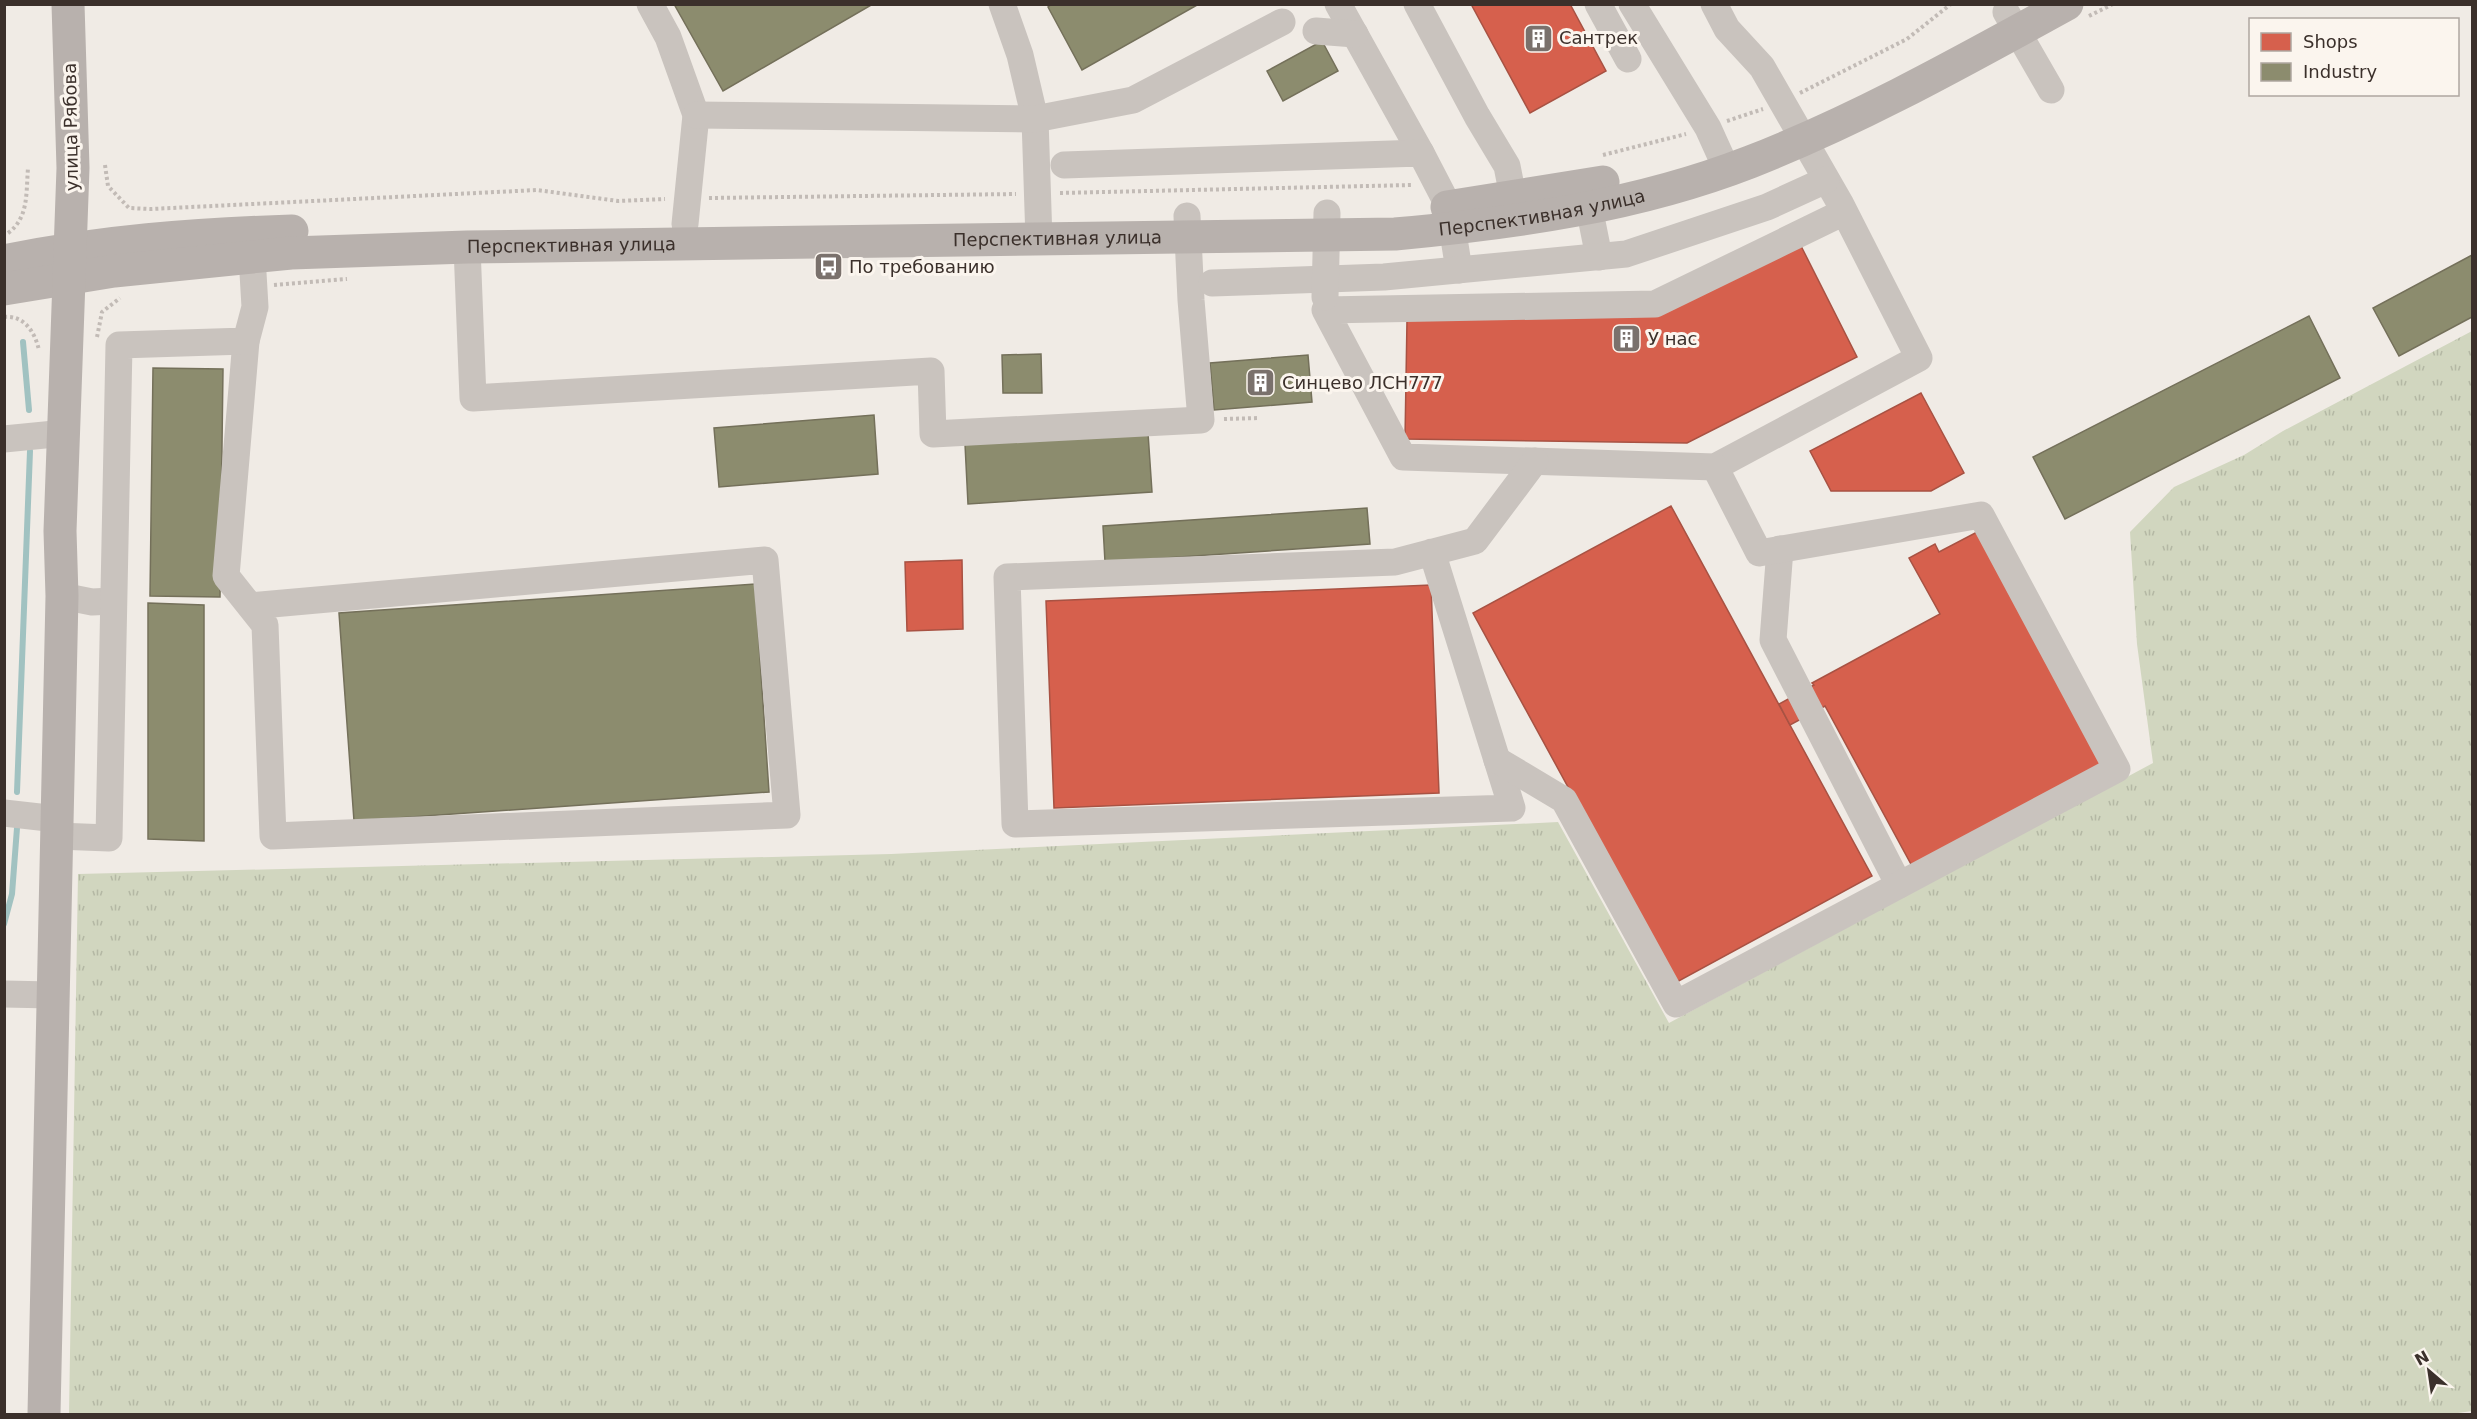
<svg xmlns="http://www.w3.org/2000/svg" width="2477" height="1419" font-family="'DejaVu Sans',sans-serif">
  <defs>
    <pattern id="grass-tufts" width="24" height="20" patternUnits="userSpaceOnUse" patternTransform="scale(1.5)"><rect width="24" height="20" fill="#d1d6bf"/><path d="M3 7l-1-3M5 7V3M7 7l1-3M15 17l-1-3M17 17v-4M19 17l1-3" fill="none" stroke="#b4b8a4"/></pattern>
  </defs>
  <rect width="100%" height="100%" fill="#f0ebe5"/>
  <polygon fill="url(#grass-tufts)" points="2472,331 2472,1411 2451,1414 69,1414 78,874 891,854 1558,822 1669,1023 2153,763 2137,644 2130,532 2174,487 2244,455 2283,431"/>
  <g fill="#d6604d" stroke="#a85243" stroke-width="1.5">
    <polygon points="1471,4 1570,4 1606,71 1530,113"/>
    <polygon points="1799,242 1857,357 1687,443 1405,439 1407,320 1657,314"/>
    <polygon points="1921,393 1964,473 1931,491 1831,491 1810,451"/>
    <polygon points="1671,506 1872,876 1675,983 1473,613"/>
    <polygon points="1979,531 2104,762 1912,866 1825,706 1790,725 1779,704 1814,685 1812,683 1940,614 1909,558 1935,544 1939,552"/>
    <polygon points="962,560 963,629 907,631 905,562"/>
    <polygon points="1431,585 1439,793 1054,808 1046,601"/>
  </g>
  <g fill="#8c8c6e" stroke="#74705a" stroke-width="1.5">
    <polygon points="674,4 873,4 723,91"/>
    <polygon points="1052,4 1199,4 1082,70 1048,7"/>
    <polygon points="1322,41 1338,71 1283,101 1267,71"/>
    <polygon points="2472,255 2472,317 2399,356 2373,308"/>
    <polygon points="2309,316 2340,378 2065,519 2033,457"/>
    <polygon points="1041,354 1042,393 1003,393 1002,355"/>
    <polygon points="1308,355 1312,402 1214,410 1210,363"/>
    <polygon points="153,368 223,369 220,597 150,596"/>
    <polygon points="874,415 878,474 719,487 714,428"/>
    <polygon points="1148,433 1152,492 968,504 965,444"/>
    <polygon points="1367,508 1370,544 1105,562 1103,526"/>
    <polygon points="755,584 769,792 354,821 339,613"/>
    <polygon points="148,603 204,605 204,841 148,839"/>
  </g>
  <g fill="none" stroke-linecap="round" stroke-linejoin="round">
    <g stroke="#a1c2c1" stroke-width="6">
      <polyline points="23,342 29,410"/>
      <polyline points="17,792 30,451"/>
      <polyline points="4,924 12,894 17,828"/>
    </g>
    <g stroke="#c2bbb6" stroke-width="4" stroke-dasharray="3 3" stroke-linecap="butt">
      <polyline points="2089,16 2113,4"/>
      <polyline points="1800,93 1907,39 1951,4"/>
      <polyline points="1727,121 1763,109"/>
      <polyline points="1603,155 1686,134"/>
      <polyline points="105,165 108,186 129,208 151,209 537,190 618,201 665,199"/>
      <polyline points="1060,193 1412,185"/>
      <polyline points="709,198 1016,194"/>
      <path d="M8 233C29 218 26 192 28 168"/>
      <polyline points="274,285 347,279"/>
      <path d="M4 317C25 315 35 333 39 350"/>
      <polyline points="97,337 102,312 120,298"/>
      <polyline points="1224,419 1259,418"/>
    </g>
    <g stroke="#c9c3be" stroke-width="27">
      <polyline points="650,4 668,37 696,115 685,224"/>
      <polyline points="1002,4 1020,55 1035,119 1039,240"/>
      <polyline points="1338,4 1421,153"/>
      <polyline points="1417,4 1477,116 1507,166 1517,217"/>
      <polyline points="1598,4 1628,59"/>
      <polyline points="1632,4 1708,128 1727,170"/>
      <polyline points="1714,4 1727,29 1762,67 1840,203 1919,358 1715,467 1403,457 1325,310 1655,304 1844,212"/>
      <polyline points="2006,12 2051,90"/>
      <polyline points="1316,31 1355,34"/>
      <polyline points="696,115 1035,119 1133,100 1282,22"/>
      <polyline points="1064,165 1421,153 1449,207 1459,270"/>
      <polyline points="1589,207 1599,257"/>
      <polyline points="467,247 473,398 931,371 933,434 1201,420 1191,300 1187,216"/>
      <polyline points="1212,283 1384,277 1626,254 1767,207 1826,180"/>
      <polyline points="1325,297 1327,213"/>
      <polyline points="246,341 226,576 265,625 273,836 787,815 765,560 250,606"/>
      <polyline points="4,439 65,433"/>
      <polyline points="1780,549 1773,640 1899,885"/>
      <polyline points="1432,552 1512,808 1015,824 1007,577 1395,562 1475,541 1535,461"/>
      <polyline points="62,596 92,602 113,601"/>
      <polyline points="1497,760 1564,800 1676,1004 2117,769 1981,515 1759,553 1715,467"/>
      <polyline points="4,813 57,819"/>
      <polyline points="57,836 109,838 119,345 246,341 255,307 252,256"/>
      <polyline points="4,994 52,995"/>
    </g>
    <g stroke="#b8b1ad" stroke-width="33">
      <polyline points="1447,207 1603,182"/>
      <path d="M4 261C99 241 196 234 292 231"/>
      <path id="s1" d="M4 289 114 271 291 253 467 247 1395 234C1515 223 1637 206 1750 162 1860 119 1963 61 2067 4"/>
      <polyline points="44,1414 62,596 60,531 73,168 68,4"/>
    </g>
  </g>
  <defs>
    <symbol id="building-square" viewBox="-11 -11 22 22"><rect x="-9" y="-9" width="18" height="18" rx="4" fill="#7a716c" stroke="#fbf5ee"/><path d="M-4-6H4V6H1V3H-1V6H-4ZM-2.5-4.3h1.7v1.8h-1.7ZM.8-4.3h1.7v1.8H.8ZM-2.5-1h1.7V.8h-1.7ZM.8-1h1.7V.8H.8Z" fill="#fff"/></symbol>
    <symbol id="bus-square" viewBox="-11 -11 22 22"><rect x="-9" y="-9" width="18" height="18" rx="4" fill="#7a716c" stroke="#fbf5ee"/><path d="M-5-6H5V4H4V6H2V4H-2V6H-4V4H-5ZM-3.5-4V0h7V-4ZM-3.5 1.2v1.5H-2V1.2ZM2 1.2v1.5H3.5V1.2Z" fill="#fff"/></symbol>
  </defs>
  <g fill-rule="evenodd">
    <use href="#building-square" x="1522" y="22" width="33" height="33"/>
    <use href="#bus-square" x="812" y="250" width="33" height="33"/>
    <use href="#building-square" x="1610" y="322" width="33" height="33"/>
    <use href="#building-square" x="1244" y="366" width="33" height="33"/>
  </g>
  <g text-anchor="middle" stroke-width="6" stroke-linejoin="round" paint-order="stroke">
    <g font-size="18" fill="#3b302b" stroke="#fbf5ee" text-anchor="start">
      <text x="1559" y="44">Сантрек</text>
      <text x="849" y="273">По требованию</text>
      <text x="1648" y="345">У нас</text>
      <text x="1282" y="389">Синцево ЛСН777</text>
    </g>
    <g font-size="18" fill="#3b302b" stroke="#fbf5ee">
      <text transform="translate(71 127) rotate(-91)" y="6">улица Рябова</text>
      <text dy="6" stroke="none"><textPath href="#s1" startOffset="1542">Перспективная улица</textPath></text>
      <text dy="6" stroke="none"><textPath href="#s1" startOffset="1056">Перспективная улица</textPath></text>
      <text dy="6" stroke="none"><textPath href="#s1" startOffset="570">Перспективная улица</textPath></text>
    </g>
  </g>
  <rect width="2477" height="1419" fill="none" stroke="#3b302b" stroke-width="12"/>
  <rect x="2249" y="18" width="210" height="78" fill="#fbf5ee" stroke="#aea6a0" stroke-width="1.5"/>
  <rect x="2261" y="33" width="30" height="18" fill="#d6604d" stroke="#aea6a0" stroke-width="1.5"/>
  <text x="2303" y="48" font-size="18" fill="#3b302b">Shops</text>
  <rect x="2261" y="63" width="30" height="18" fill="#8c8c6e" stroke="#aea6a0" stroke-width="1.5"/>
  <text x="2303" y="78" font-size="18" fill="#3b302b">Industry</text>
  <g transform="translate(2429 1371) rotate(331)" stroke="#fbf5ee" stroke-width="4.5" paint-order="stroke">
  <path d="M0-4.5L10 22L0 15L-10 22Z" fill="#3b302b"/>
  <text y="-9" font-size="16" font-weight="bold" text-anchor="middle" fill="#3b302b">N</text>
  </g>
</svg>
